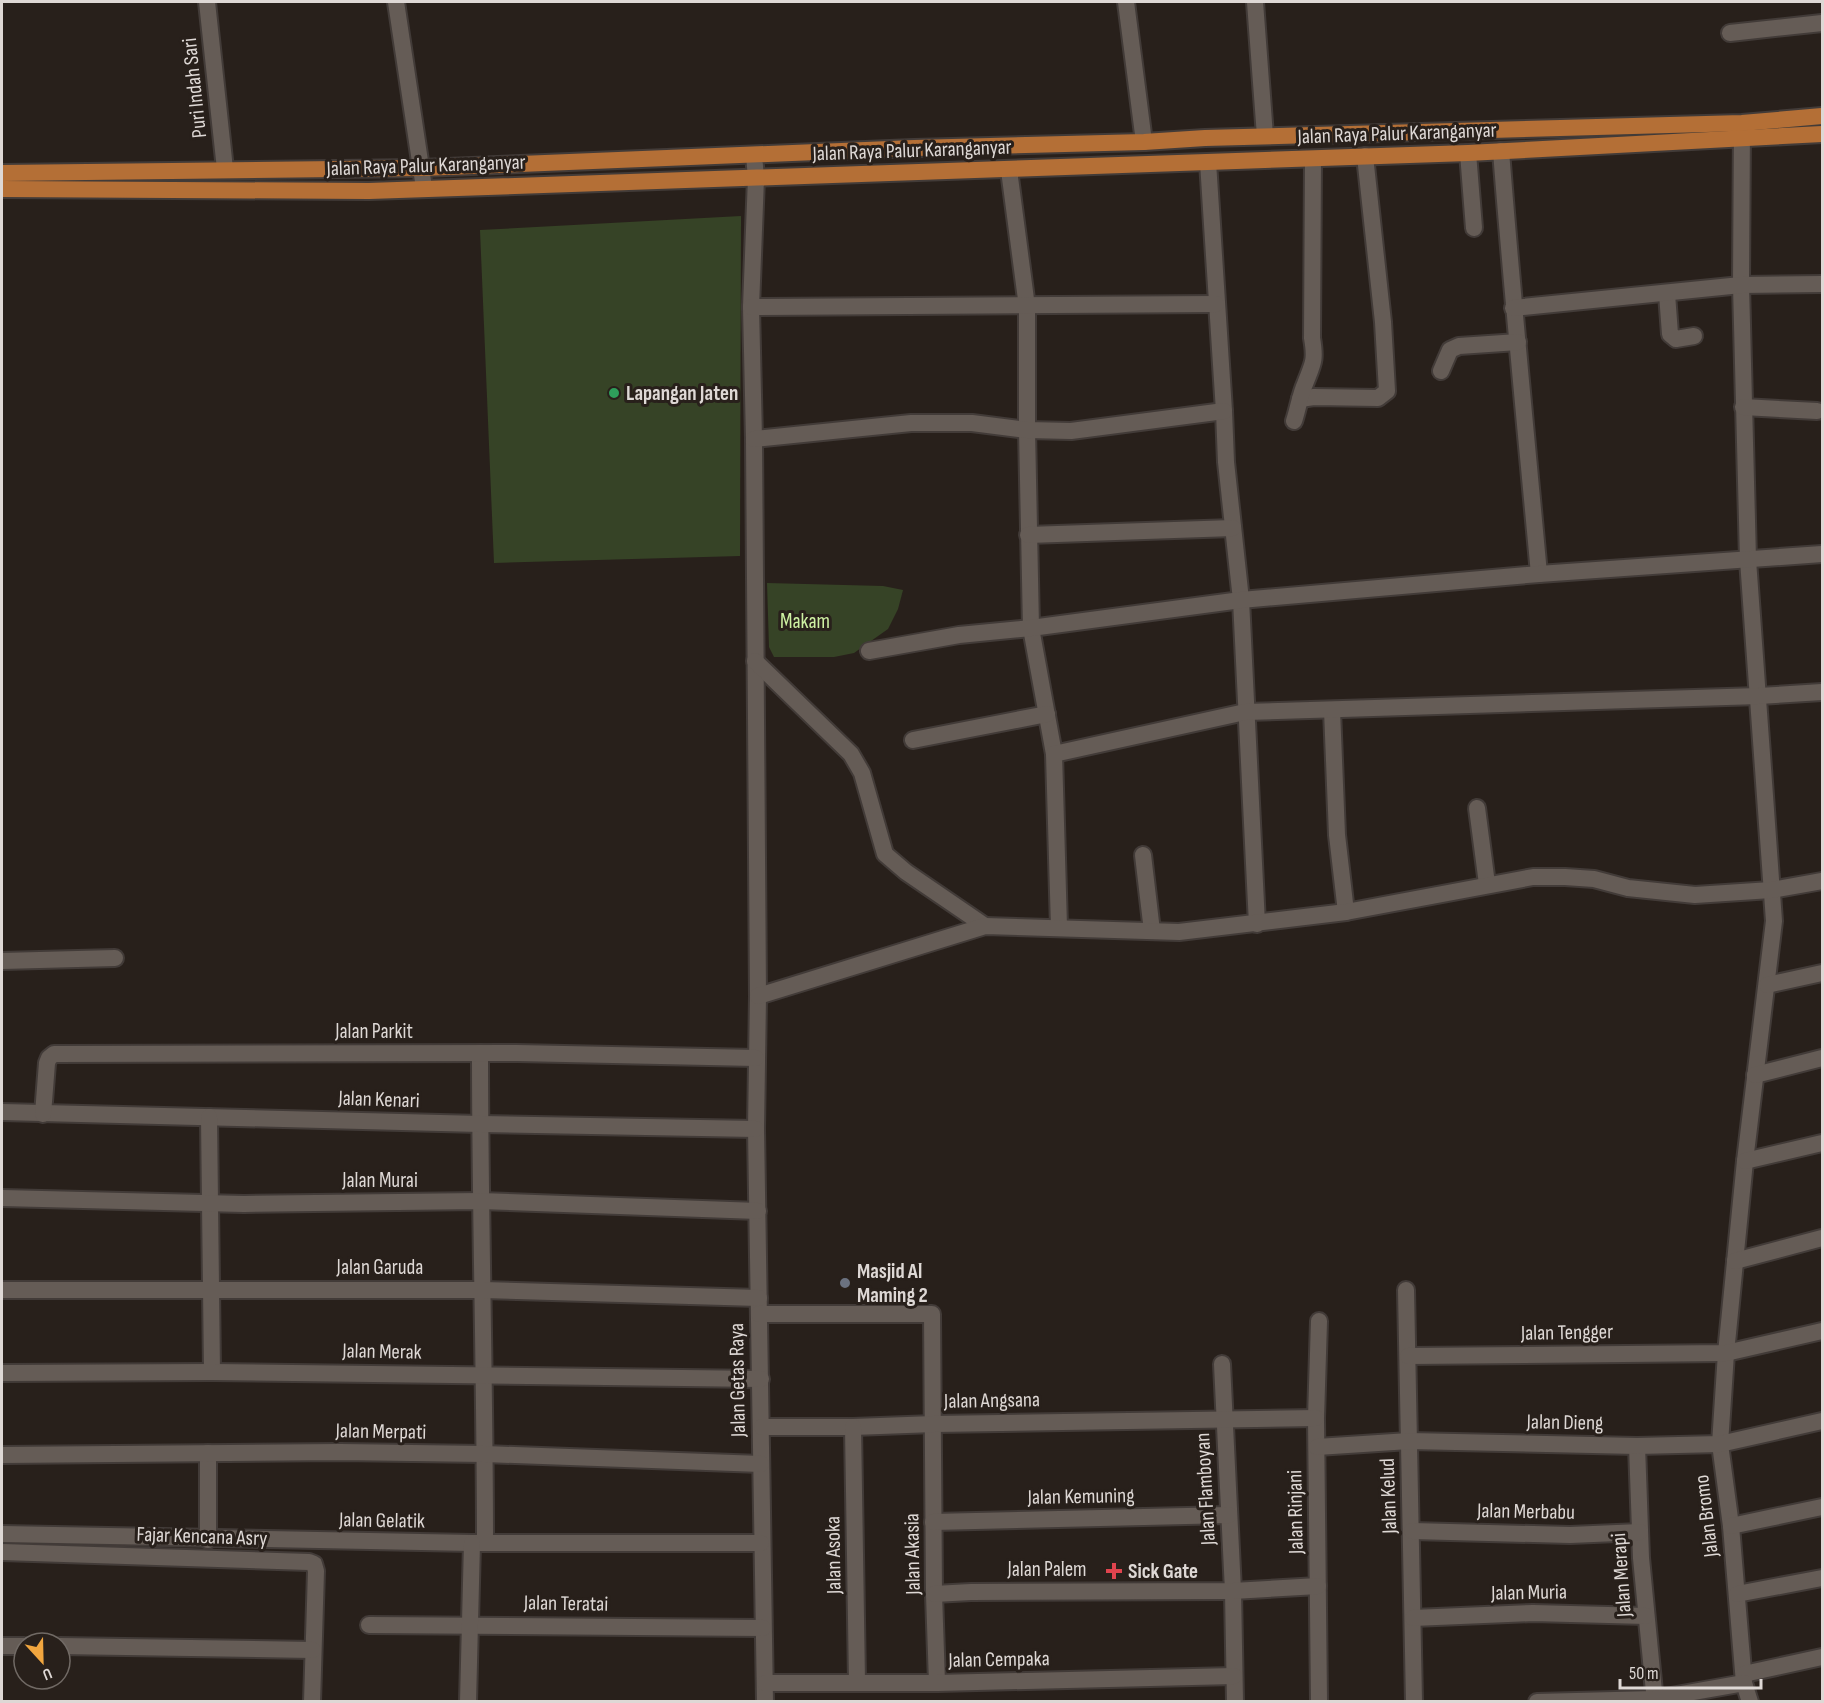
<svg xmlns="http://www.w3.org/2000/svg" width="1824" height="1703" font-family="'Sofia Sans Condensed',sans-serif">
  <rect width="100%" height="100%" fill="#28201b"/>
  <g fill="#364326">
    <polygon points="741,216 740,556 494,563 480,230"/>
    <polygon points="767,583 883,586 903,590 898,609 888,629 854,653 834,657 774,657 769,647"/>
  </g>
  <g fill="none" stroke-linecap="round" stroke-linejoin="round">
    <defs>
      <g id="minor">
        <polyline points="207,2 225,169"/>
        <polyline points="1126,2 1144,142"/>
        <polyline points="1255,2 1265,136"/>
        <polyline points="1730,33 1822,23"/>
        <polyline points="1742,124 1741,285 1748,560 1774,921 1745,1161 1726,1353 1720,1444 1731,1526 1744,1683 1750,1702"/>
        <path d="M1501 151C1512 293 1526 433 1539 574"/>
        <polyline points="1468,153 1474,228"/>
        <polyline points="754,155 756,178 751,307 754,439 758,996 756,1129 765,1702"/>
        <polyline points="1208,162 1224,411 1226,462 1241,600 1257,924"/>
        <polyline points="1009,170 1027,307 1027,430 1031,628 1054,754"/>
        <polyline points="1667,294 1670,334 1676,339 1694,336"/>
        <polyline points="751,307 1216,304"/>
        <polyline points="1513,308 1741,285 1822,284"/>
        <polyline points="1441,371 1450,350 1459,346 1518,342"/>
        <polyline points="1300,399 1314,397 1378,398 1387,391 1383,322 1365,156"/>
        <polyline points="1743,407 1817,411"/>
        <path d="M1294 421C1298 409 1300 395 1305 384 1313 363 1316 361 1312 338L1313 159"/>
        <polyline points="754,439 911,423 972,423 1027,430 1071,431 1224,411"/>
        <polyline points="1028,535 1233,528"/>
        <polyline points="869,651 959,635 1031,628 1241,600 1539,574 1822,554"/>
        <polyline points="755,661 851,754 862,773 885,854 906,872 985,926"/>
        <polyline points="1332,710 1337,835 1346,912"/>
        <polyline points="913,740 1047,714"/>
        <polyline points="1477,808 1487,884"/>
        <polyline points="1143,855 1152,931"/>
        <polyline points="1059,927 1054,754 1245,712 1759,696 1822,692"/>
        <polyline points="2,961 115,958"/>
        <polyline points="1767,985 1822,973"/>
        <polyline points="758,996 985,926 1179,932 1346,912 1533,877 1565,877 1594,879 1628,888 1695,895 1771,890 1822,881"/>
        <path d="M480 1053C480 1216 485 1380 485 1543"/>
        <polyline points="1755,1075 1822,1058"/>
        <polyline points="2,1112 480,1124 756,1129"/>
        <polyline points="43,1114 47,1063 49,1058 54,1054 517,1053 756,1058"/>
        <polyline points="209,1117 212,1372"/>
        <polyline points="1745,1161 1822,1143"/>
        <polyline points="2,1198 244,1204 480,1201 758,1211"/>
        <polyline points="1735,1261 1822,1238"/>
        <polyline points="2,1290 483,1290 759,1298"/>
        <polyline points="1406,1290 1414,1702"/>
        <polyline points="759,1314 932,1314 934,1594 937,1683"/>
        <polyline points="1319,1321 1316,1418 1319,1702"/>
        <polyline points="1408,1356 1726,1353 1822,1331"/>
        <polyline points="1222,1364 1233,1591 1235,1702"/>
        <polyline points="2,1373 212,1372 761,1379"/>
        <polyline points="762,1427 853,1427 934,1424 1316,1418"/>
        <polyline points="853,1427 857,1682"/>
        <polyline points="1637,1446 1641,1558 1655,1702"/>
        <polyline points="1317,1447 1409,1441 1637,1446 1720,1444 1822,1421"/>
        <polyline points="208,1453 208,1540"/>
        <polyline points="2,1455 340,1452 485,1454 761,1464"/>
        <polyline points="933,1522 1229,1515"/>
        <polyline points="1731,1526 1822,1507"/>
        <polyline points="1412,1531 1570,1535 1640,1532"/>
        <polyline points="2,1534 472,1543 761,1543"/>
        <polyline points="2,1552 309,1562 314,1564 316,1571 312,1702"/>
        <polyline points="934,1594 971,1592 1233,1591 1318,1586"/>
        <polyline points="1737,1594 1822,1578"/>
        <polyline points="1413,1618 1533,1613 1646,1616"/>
        <polyline points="369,1625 763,1628"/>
        <polyline points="2,1646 24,1646"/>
        <polyline points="60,1646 313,1650"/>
        <polyline points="1744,1674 1822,1657"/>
        <polyline points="765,1683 937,1683 1234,1676"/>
        <polyline points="468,1702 472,1543"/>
        <polyline points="1537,1702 1654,1699 1744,1683"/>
      </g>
      <polyline id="tertiary" points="396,2 424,188"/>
      <g id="primary">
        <polyline points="2,173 421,168 914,148 1144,142 1205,138 1742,123 1822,116"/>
        <polyline points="2,189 369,191 1468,153 1822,134"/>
      </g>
    </defs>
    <use href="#minor" stroke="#423b38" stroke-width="20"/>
    <use href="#tertiary" stroke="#423b38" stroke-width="20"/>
    <use href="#primary" stroke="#423b38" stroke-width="20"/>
    <use href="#minor" stroke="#655c56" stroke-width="16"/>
    <use href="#tertiary" stroke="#655c56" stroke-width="16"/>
    <use href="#primary" stroke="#b46f36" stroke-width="16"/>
  </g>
  <circle fill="#2e9e5b" stroke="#28201b" stroke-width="2" cx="614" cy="393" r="6"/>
  <circle fill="#6b7280" stroke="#28201b" stroke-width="2" cx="845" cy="1283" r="6"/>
  <path fill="#e0444e" stroke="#28201b" stroke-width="2" d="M1111 1562h6v6h6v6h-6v6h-6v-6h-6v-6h6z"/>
  <g text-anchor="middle" stroke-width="6" stroke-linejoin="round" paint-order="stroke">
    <g font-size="21" fill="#ded8d5" stroke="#28201b">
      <text transform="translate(194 88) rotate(-96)" y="7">Puri Indah Sari</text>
      <text transform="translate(1397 133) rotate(-2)" y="7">Jalan Raya Palur Karanganyar</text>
      <text transform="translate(912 150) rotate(-2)" y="7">Jalan Raya Palur Karanganyar</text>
      <text transform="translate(426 165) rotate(-2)" y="7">Jalan Raya Palur Karanganyar</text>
      <text x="374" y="1038">Jalan Parkit</text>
      <text transform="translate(379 1099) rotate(2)" y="7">Jalan Kenari</text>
      <text x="380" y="1187">Jalan Murai</text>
      <text x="380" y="1274">Jalan Garuda</text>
      <text transform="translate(1567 1332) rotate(-1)" y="7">Jalan Tengger</text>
      <text transform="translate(382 1351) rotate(1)" y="7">Jalan Merak</text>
      <text transform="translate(737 1380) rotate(-91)" y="7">Jalan Getas Raya</text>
      <text transform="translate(992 1400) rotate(-1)" y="7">Jalan Angsana</text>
      <text transform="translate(1565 1422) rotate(1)" y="7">Jalan Dieng</text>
      <text transform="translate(381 1431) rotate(1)" y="7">Jalan Merpati</text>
      <text transform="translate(1205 1489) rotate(-93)" y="7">Jalan Flamboyan</text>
      <text transform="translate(1081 1496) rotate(-1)" y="7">Jalan Kemuning</text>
      <text transform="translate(1388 1496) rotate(-92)" y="7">Jalan Kelud</text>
      <text transform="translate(1526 1511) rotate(1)" y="7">Jalan Merbabu</text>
      <text transform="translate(1295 1512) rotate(-91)" y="7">Jalan Rinjani</text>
      <text transform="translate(1706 1516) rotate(-97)" y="7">Jalan Bromo</text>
      <text transform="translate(382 1520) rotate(1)" y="7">Jalan Gelatik</text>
      <text transform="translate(202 1536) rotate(2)" y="7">Fajar Kencana Asry</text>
      <text transform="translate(912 1554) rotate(-91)" y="7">Jalan Akasia</text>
      <text transform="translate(833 1555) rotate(-91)" y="7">Jalan Asoka</text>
      <text x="1047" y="1576">Jalan Palem</text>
      <text transform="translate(1621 1575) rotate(-94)" y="7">Jalan Merapi</text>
      <text transform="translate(1529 1592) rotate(-1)" y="7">Jalan Muria</text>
      <text transform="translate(566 1603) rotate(1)" y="7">Jalan Teratai</text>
      <text transform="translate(999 1659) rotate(-1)" y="7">Jalan Cempaka</text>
    </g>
    <g font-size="21" font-weight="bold" fill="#ded8d5" stroke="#28201b" text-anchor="start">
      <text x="626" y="400">Lapangan Jaten</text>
      <text x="857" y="1278">Masjid Al<tspan x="857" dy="24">Maming 2</tspan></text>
      <text x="1128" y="1578">Sick Gate</text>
    </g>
    <g font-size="21" fill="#cef1a3" stroke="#28201b">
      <text x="805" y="628">Makam</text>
    </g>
  </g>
  <rect width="1824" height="1703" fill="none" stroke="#ded8d5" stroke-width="6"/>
  <g transform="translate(42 1661) rotate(158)"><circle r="28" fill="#28201b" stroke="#716a65" stroke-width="1.5"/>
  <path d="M0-4.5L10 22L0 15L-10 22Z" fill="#f1a63f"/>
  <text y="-9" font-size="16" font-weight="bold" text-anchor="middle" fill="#ded8d5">U</text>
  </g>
  <path d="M1620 1679v9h141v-9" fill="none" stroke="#ded8d5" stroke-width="3"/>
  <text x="1629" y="1679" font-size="18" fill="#ded8d5" stroke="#28201b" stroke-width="4.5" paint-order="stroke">50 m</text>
</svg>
